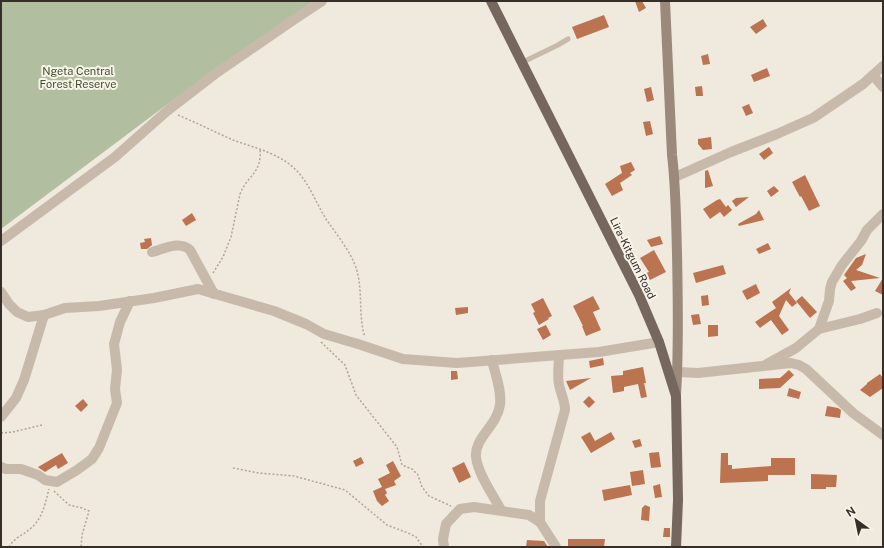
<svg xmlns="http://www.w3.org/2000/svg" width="884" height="548" font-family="'Public Sans',sans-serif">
  <rect width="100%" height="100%" fill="#f0e9dd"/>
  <polygon fill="#b1be9f" points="1,1 313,1 165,106 1,229"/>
  <g fill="#bb7350">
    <polygon points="635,1 642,1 646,8 639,12"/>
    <polygon points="604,15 609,27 577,39 572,27"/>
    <polygon points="763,19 767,26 756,34 750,27"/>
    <polygon points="708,54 710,64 703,65 701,56"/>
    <polygon points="767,68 770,76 754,82 751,75"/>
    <polygon points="702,86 703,96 696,96 695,87"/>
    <polygon points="651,87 654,100 647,102 644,89"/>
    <polygon points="749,104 753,113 746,116 742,107"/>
    <polygon points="650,121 653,134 646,136 643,122"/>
    <polygon points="711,137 712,149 703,150 698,144 698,139"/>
    <polygon points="769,147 773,153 764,160 759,154"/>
    <polygon points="631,162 635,170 630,173 632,175 620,183 623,190 612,196 605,184 622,173 620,166"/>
    <polygon points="708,170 713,186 705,188 705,171"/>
    <polygon points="805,175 820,206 809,211 801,196 800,197 792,182"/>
    <polygon points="774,186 779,191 771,197 767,191"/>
    <polygon points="749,197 736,207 732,201 736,198"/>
    <polygon points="720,199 726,207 728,205 732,210 724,217 720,212 710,219 703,209 717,200"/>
    <polygon points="759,210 764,220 739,226 738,224 756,214"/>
    <polygon points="192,213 196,220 186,226 182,220"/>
    <polygon points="660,236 663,244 651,247 647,240"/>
    <polygon points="151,238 152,245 147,249 141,249 140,243 145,242 144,239"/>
    <polygon points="768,243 771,249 759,254 756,249"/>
    <polygon points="654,250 666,272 650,280 646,273 649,272 640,258"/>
    <polygon points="866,254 862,265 856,270 880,278 851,281 856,288 851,291 843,281 847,278 844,275 856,258"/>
    <polygon points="723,265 726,274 696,283 693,273"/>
    <polygon points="883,278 883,295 875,291"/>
    <polygon points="756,284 760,293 747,300 742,291"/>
    <polygon points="791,288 789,293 797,303 792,307 786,300 779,316 789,330 782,335 771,320 760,328 755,322 776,308 772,302"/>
    <polygon points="708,295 709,305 702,306 701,296"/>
    <polygon points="593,296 600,309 593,312 601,330 586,336 582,326 583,326 573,306"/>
    <polygon points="802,296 817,312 810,318 796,301"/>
    <polygon points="543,298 552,316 548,318 549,319 539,325 533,313 535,312 531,304"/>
    <polygon points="468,307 468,313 456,315 455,308"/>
    <polygon points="699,314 701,324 693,325 691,315"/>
    <polygon points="546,325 551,335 543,340 537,329"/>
    <polygon points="708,325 718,325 718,336 708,337"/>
    <polygon points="603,358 604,365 590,368 589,361"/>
    <polygon points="643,367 646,383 644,383 647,397 641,398 638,384 624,387 624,391 613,393 611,376 623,375 623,371"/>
    <polygon points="789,370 794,375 780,388 759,389 759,379 780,378"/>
    <polygon points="451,371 457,371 458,379 451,380"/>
    <polygon points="880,374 883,378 883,388 870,397 860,390 867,384 867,383"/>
    <polygon points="591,378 570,390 566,381"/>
    <polygon points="789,388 801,392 799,399 787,396"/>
    <polygon points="589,396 595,402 589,408 583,402"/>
    <polygon points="83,399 88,405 81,412 75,406"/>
    <polygon points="827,406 838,408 841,410 840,418 825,416"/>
    <polygon points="590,432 595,441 611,432 615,439 591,453 581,437"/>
    <polygon points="640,439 642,446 635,448 632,441"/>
    <polygon points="659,452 661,467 651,468 649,453"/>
    <polygon points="62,453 68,463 58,469 56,465 45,472 39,468 38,467"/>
    <polygon points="721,453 728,453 728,465 732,465 732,469 771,466 771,458 795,458 795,475 768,475 768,481 720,483"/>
    <polygon points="361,457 364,463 356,467 353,461"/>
    <polygon points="393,461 401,476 394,481 396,485 385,489 387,493 385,495 389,501 382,506 377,501 373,491 382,487 378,479 390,473 386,465"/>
    <polygon points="464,462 471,477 459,483 452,468"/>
    <polygon points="643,470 645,484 632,486 630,472"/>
    <polygon points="811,474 837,475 836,487 826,487 826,489 811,489"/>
    <polygon points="660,484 662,497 655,498 653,486"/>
    <polygon points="630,485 632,495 604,501 602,490"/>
    <polygon points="645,505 650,507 649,521 641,520 642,508"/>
    <polygon points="664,528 670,528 670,537 663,537"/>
    <polygon points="568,539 605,539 604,547 568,546"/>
    <polygon points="527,540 544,541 548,547 526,547"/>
  </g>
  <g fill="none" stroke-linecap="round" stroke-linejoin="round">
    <g stroke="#b3a495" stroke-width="1.5" stroke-dasharray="2 2" stroke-linecap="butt">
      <path d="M178 115C197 123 215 132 233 140 255 148 279 153 296 170 309 183 316 203 326 219 337 235 352 253 357 271 363 293 358 316 365 337"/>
      <path d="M213 273 223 257 231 237 240 194C248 174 262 174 260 149"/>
      <polyline points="321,342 345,365 356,395 397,447 402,465 412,469 418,475 422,487 429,496 451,506"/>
      <polyline points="1,433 13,432 42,425"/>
      <polyline points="233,468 259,473 294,476 345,490 387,525 408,533 416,537 423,547"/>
      <polyline points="54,491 69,505 82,508 89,511 82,535 81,547"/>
      <path d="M9 547C14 538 23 535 30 529 43 518 45 504 49 489"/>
    </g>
    <polyline stroke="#c7baaa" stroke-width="5" points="521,63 558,45 568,39"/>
    <g stroke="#c7baaa" stroke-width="10">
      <polyline points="873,75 883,87"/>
      <polyline points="675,177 731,152 777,134 813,118 863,84 883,66"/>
      <polyline points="1,241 115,157 167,111 215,74 292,21 322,1"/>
      <path d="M152 252C164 249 180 240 190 250L214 294"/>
      <polyline points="1,292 9,304 17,312 28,317 44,315 65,308 99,306 154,298 198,289 274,311 306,324 324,334 358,344 403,359 457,363 599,352 659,342"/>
      <polyline points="819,329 829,301 830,289 832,282 842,265 861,241 867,230 883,214"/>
      <path d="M492 360C495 374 502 390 500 405 497 426 474 438 476 457 478 474 493 495 501 510"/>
      <polyline points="767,364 796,348 819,329 860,319 877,313"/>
      <polyline points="678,372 698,373 791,363 799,365 806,369 853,413 883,435"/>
      <polyline points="1,417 16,398 24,380 44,315"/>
      <polyline points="1,467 6,469 21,469 38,475 45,480 57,482 77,470 92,459 99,448 117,403 115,389 117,370 114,344 120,322 130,301"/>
      <path d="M540 522V501L543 490 565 410C565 401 561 394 559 385 557 375 559 365 559 355"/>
      <polyline points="444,547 443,539 446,524 460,509 474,507 529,515 540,522 556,547"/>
    </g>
    <path stroke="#9b8a7c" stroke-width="10" d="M665 1 672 155C676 188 676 221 677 253 678 300 679 348 676 395"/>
    <polyline stroke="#76675c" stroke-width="10" points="491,1 639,295 659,342 676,396 678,500 676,547"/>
  </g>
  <g text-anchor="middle" stroke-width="4" stroke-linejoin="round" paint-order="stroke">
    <g font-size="11" fill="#42512f" stroke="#f8f3e9">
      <text x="78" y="75">Ngeta Central<tspan x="78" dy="13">Forest Reserve</tspan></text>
    </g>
    <g font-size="11" fill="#352e29" stroke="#f8f3e9">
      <text transform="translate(633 258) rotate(64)" y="4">Lira-Kitgum Road</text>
    </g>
  </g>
  <rect width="884" height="548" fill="none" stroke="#352e29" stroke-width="4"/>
  <g transform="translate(856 520) rotate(327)" stroke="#f8f3e9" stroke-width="3" paint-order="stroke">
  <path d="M0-3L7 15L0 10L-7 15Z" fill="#352e29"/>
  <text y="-6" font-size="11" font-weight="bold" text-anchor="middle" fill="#352e29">N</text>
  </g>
</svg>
